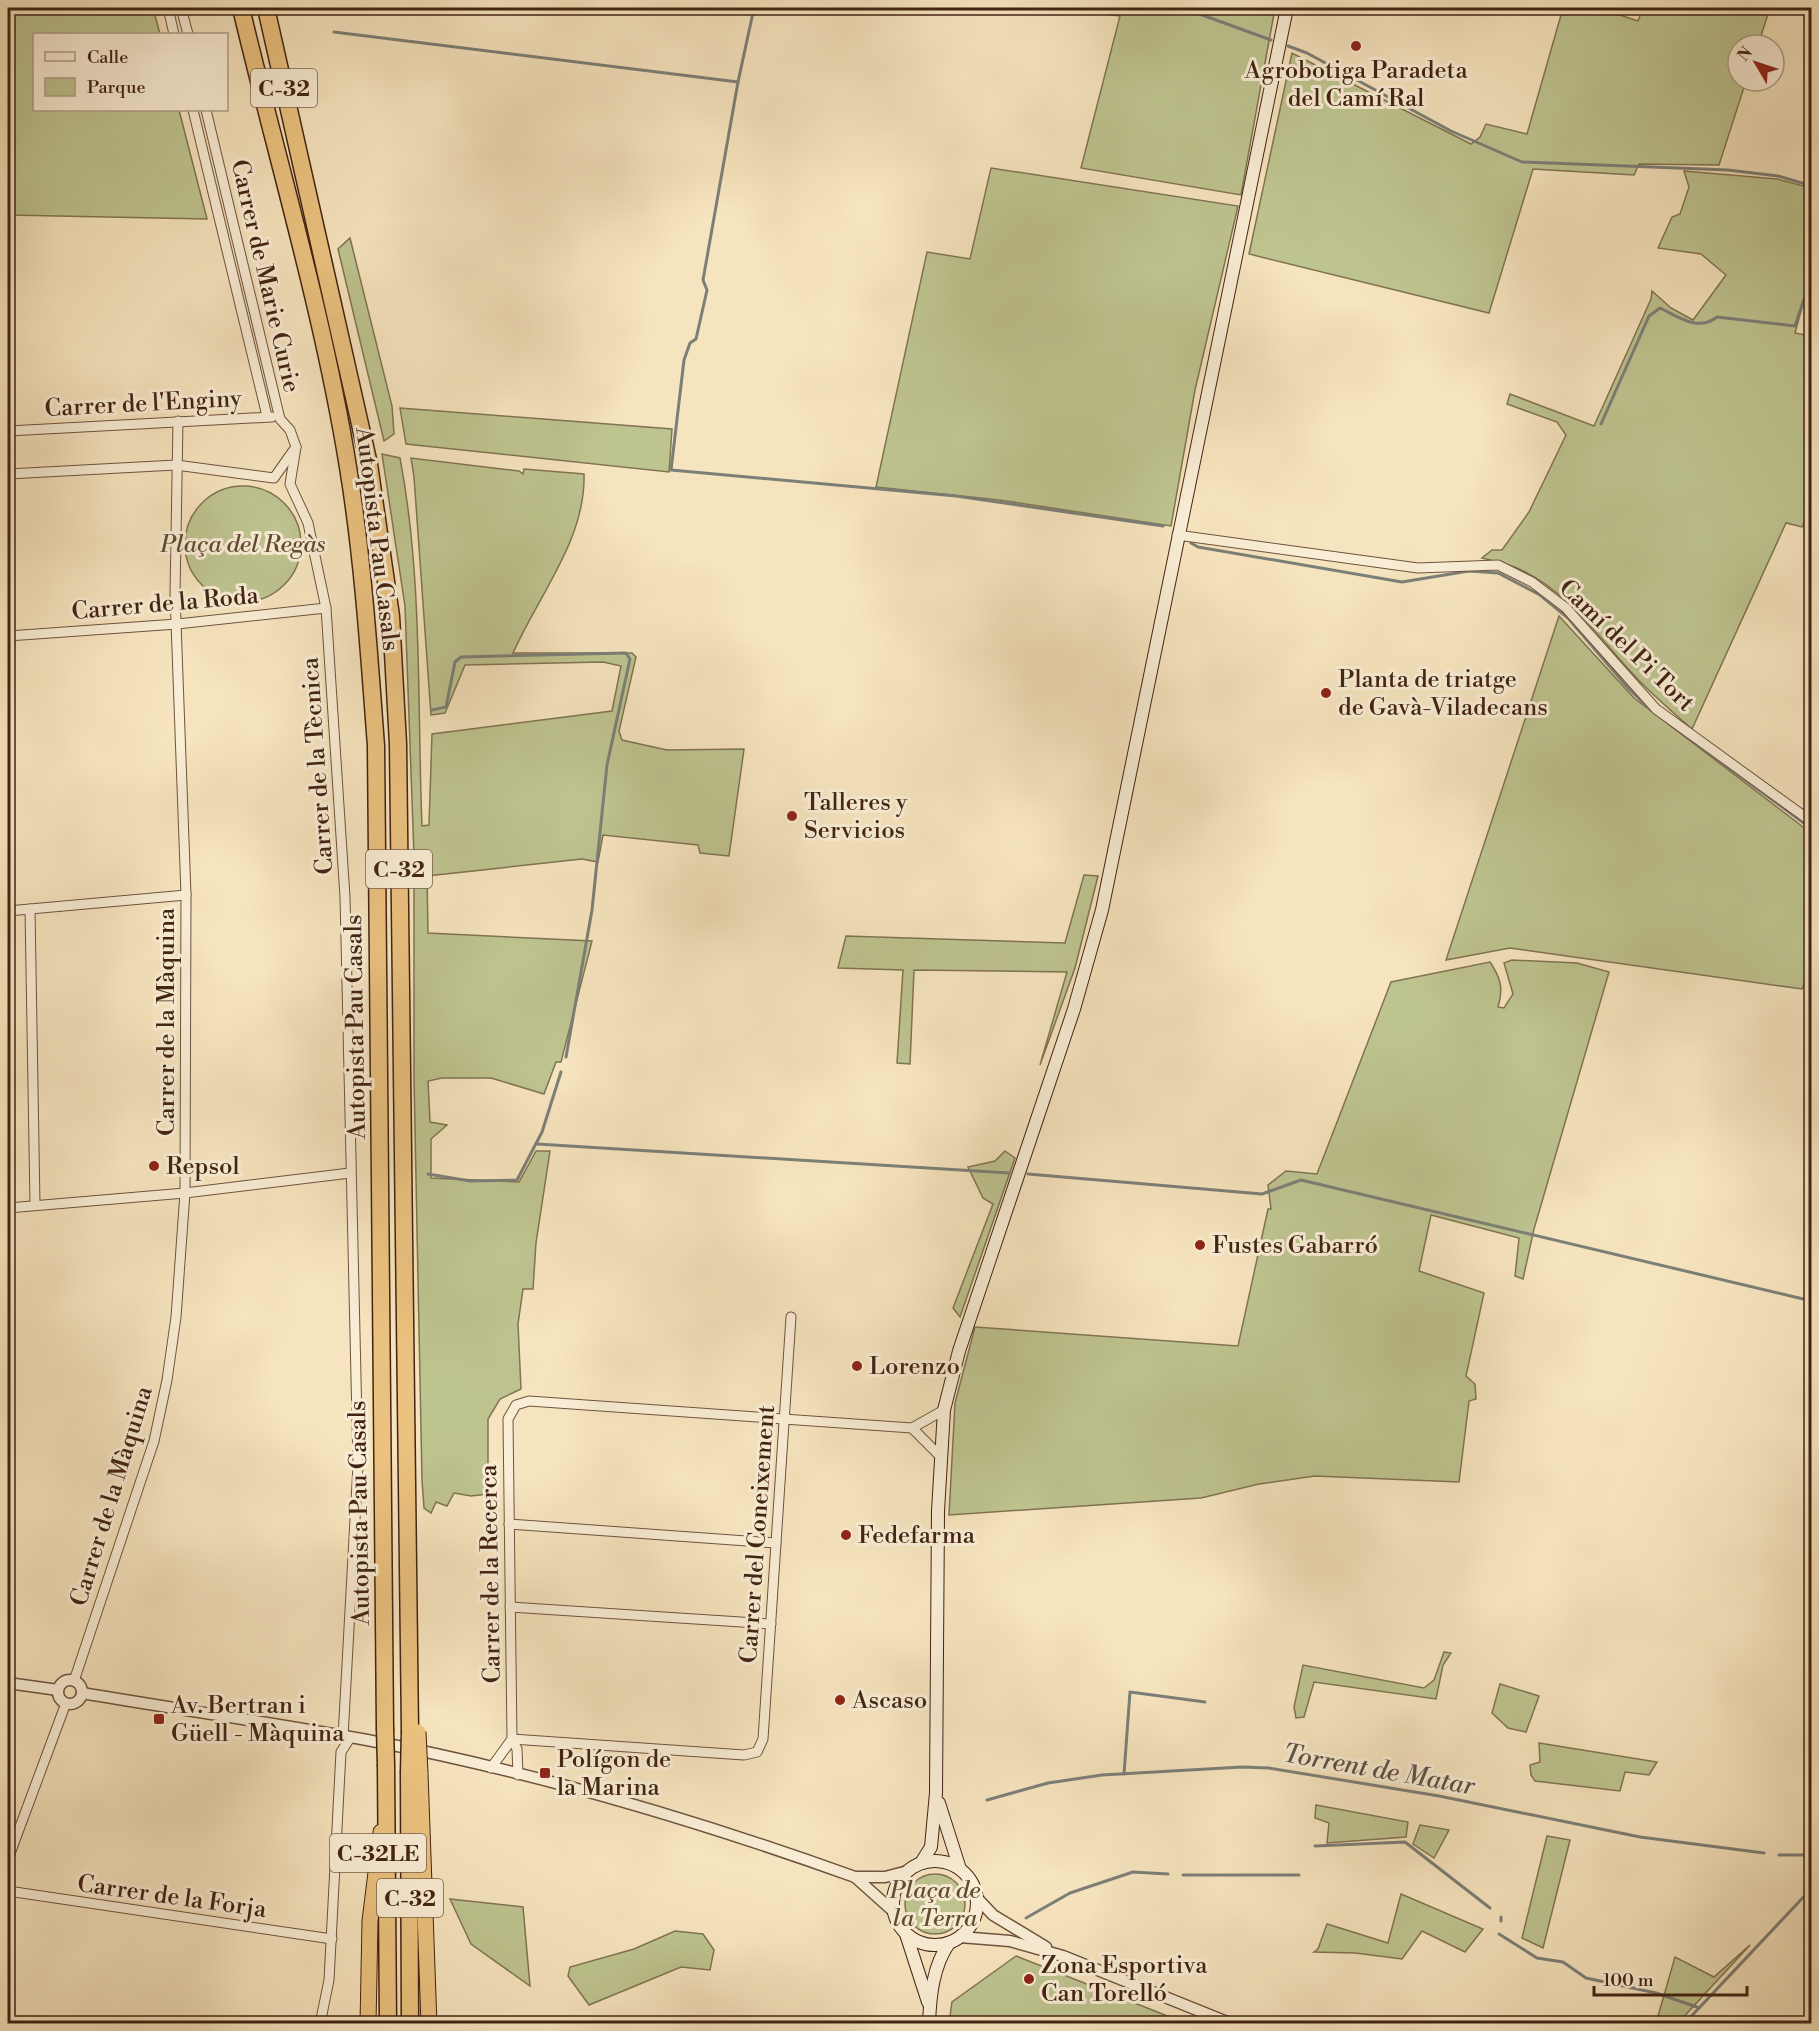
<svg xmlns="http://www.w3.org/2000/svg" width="1819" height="2031" font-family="'Libre Bodoni',serif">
  <rect width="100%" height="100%" fill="#f6e4be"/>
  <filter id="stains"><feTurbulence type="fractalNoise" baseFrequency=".00333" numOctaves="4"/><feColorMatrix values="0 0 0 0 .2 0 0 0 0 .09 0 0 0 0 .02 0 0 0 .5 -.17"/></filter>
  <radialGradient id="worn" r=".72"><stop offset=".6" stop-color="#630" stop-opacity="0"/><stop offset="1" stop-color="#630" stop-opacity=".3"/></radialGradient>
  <g fill="#bec490" stroke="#807452" stroke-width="1.5">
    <polygon points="8,8 153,8 160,34 34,34 34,110 179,110 207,219 8,215"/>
    <polygon points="1055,8 1275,8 1241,195 1081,168 1120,16"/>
    <polygon points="1563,8 1599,8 1638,21 1643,8 1770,8 1758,45 1738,45 1738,81 1746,81 1719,165 1639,164 1634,175 1533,169 1489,313 1249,254 1292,53 1471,144 1480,137 1486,124 1527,134"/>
    <polygon points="991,168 1238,206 1195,390 1171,526 999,500 876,487 927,252 970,259"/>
    <path d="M1684 171 1777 179 1811 188V274L1795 333 1811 336V509L1802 527 1786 523 1692 729C1671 711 1650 693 1631 672 1596 634 1567 590 1517 568 1506 563 1493 561 1482 558L1492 550H1502L1529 512 1566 435 1557 422 1507 404 1510 394 1594 426 1651 299 1652 291 1671 308 1693 320 1726 275 1701 254 1658 248 1672 217 1680 214 1689 187Z"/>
    <polygon points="350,238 392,406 394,434 384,441 338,249"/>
    <polygon points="400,408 672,429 669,472 406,444"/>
    <path d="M382 454 400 458C423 579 417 704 422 826L429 825 432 734 612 711 621 666 603 662 465 665 445 713 431 715 414 477 411 458 519 471 523 474 524 469 584 474C586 539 538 596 513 653H632L636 657 619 731 622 740 667 750 744 749 729 856 700 853 698 845 603 835 598 862 582 859 427 876 428 933 592 941 561 1062H556L544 1094 491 1078H442L428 1081 430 1122 447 1125 431 1139V1178L519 1182 536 1151H550L536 1243 533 1289H523L518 1324 521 1389 500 1399 488 1419V1494L471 1496 454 1493 447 1506 436 1502 431 1513 424 1508 422 1480 414 1078V855L405 606Z"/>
    <circle cx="243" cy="544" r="58"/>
    <polygon points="1559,616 1634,698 1811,833 1811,966 1802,989 1510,948 1446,960"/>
    <polygon points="1084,875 1098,876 1075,968 1040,1065 1067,972 914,970 910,1064 897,1063 903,970 838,968 846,936 1065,943"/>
    <path d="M1512 960 1577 963 1609 972 1534 1229 1523 1279 1515 1276 1519 1238 1431 1215 1419 1271 1484 1293 1466 1376 1475 1384 1476 1399 1469 1401 1459 1482 1315 1476 1259 1484 1201 1498 949 1515 955 1403 975 1327 1238 1346 1268 1209H1271L1268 1185 1286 1171 1317 1174 1391 982 1490 962C1500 977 1504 988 1498 1007L1504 1008 1513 994 1504 963Z"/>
    <polygon points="1005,1151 1015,1158 960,1317 953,1308 993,1204 983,1198 968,1167 995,1161"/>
    <polygon points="1444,1652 1451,1653 1443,1665 1436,1699 1314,1682 1304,1717 1296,1718 1294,1707 1303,1665 1424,1688 1434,1680"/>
    <polygon points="1500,1684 1539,1696 1526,1732 1508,1728 1492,1713"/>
    <polygon points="1539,1743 1657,1762 1649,1775 1625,1772 1620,1791 1535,1781 1531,1775 1530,1765 1540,1762"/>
    <polygon points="1316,1805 1408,1822 1406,1837 1327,1843 1329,1823 1315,1818"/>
    <polygon points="1420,1825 1449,1830 1434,1858 1413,1844"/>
    <polygon points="1547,1836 1570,1840 1543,1948 1522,1938"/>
    <circle cx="935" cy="1904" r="30"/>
    <polygon points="1401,1894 1483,1929 1465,1952 1422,1931 1402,1959 1355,1953 1314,1952 1318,1949 1327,1924 1388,1943"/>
    <polygon points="450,1899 523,1907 530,1986 471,1944"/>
    <polygon points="675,1931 703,1934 714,1950 710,1970 681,1967 589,2005 568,1976 570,1967 634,1949"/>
    <polygon points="1750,1945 1678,2023 1656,2023 1675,1957 1714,1977"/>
    <polygon points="1016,1956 1185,2023 949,2023 952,2002"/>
  </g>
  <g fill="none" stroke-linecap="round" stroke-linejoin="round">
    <g stroke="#7c7f78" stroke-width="3">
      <polyline points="1079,8 1168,8"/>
      <polyline points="1183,8 1271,40"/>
      <polyline points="334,32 738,82 703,280 707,290 696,339 690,343 684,360 671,470 956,496 1163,526"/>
      <polyline points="1288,46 1307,53 1451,131 1522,162 1728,170 1778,176 1812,186"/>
      <polyline points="738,82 754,8"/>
      <path d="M1601 424 1649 316 1660 308C1679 317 1698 332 1717 317L1795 326 1812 276"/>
      <polyline points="1191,543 1198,547 1402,582 1469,571 1498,573 1540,595 1568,618 1629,689 1651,710"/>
      <polyline points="432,710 446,707 455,662 461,657 626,653 630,659 607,765 592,910 566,1057"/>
      <polyline points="1668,723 1812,829"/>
      <polyline points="537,1144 1009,1173"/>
      <polyline points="428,1174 470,1181 517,1180 542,1132 561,1072"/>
      <polyline points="1028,1174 1262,1194 1301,1180 1812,1301"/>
      <polyline points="1124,1774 1130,1692 1205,1702"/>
      <polyline points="987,1800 1048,1783 1102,1775 1242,1767 1269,1768 1439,1796 1640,1837 1764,1853"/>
      <polyline points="1315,1846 1405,1842 1490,1908"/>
      <polyline points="1779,1855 1812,1855"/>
      <polyline points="1183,1875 1299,1875"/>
      <polyline points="1026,1918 1070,1893 1133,1872 1168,1874"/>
      <polyline points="1501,1921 1501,1917"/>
      <polyline points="1499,1934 1537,1958 1563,1962 1586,1978 1656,1993 1697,2007"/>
      <polyline points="1684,2024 1812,1888"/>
    </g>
    <defs>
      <g id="minor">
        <polyline points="168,8 174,34"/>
        <polyline points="181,8 188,34"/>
        <polyline points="193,110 267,416"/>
        <polyline points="206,110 280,419 290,430 296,447"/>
        <polyline points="8,431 272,417"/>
        <polyline points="296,447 290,484 308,523 326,608 345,897 358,1465 343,1737"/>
        <polyline points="8,474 176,465 274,478 293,451"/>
        <polyline points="1177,535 1418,568 1498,565 1532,582 1566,608 1656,709 1812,822"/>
        <polyline points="8,636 177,624 326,608"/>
        <polyline points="30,909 35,1205"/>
        <polyline points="8,911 186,895"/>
        <polyline points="8,1208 185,1193 350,1173"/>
        <polyline points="912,1428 940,1456"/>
        <polyline points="509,1524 776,1543"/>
        <polyline points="510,1607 771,1624"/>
        <polyline points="74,1681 154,1441 167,1380 176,1317 185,1193 186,895 175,595 178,421"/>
        <polyline points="512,1739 744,1755 757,1752 763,1739 791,1317"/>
        <polyline points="491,1768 512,1739"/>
        <polyline points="518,1775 517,1749 512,1739 508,1419 516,1405 529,1401 912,1428 944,1410"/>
        <polyline points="8,1859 66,1703"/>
        <polyline points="8,1891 332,1939"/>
        <polyline points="320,2024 329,1980 341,1752 350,1738"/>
      </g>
      <g id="tertiary">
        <circle cx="70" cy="1692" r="12"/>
        <polyline points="8,1683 58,1690"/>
        <path d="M82 1693C177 1709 272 1723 367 1740 531 1771 699 1821 855 1877H885L908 1871"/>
        <polyline points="855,1877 893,1911"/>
        <polyline points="977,1898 993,1915 1046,1947"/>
        <polyline points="960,1937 1010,1941 1063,1956 1232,2024"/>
      </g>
      <g id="secondary">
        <polyline points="939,1803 960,1869"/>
        <circle cx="935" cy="1903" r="42"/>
        <polyline points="921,1863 931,1847 936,1793 938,1511 944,1410 959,1351 1074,1009 1102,910 1287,8"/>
        <polyline points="906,1934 928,2002"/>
        <path d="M929 2024C930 1996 933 1966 949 1943"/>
      </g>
      <g id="trunk">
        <polyline points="420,1773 429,2024"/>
        <polyline points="368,2024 370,1921 381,1832"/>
      </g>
      <g id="motorway">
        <path d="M241 8C277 160 323 312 348 467 363 559 369 653 376 746L385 1728"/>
        <polyline points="266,8 369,464 391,616 398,744 410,1731"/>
        <polyline points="386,1766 388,2024"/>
        <polyline points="409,1773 410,2024"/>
      </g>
    </defs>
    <use href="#minor" stroke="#6f533e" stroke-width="11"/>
    <use href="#tertiary" stroke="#6f533e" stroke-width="13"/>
    <use href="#secondary" stroke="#422313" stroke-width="14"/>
    <use href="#trunk" stroke="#422313" stroke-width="17"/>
    <use href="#motorway" stroke="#422313" stroke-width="19"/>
    <use href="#minor" stroke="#f9edd5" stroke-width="9"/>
    <use href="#tertiary" stroke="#f9edd5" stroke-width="10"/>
    <use href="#secondary" stroke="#f9edd5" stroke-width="12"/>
    <use href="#trunk" stroke="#ebc27f" stroke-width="15"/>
    <use href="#motorway" stroke="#ebc27f" stroke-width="16"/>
    <defs>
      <polyline id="trunk-bridge" points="418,1732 420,1773"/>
      <g id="motorway-bridge">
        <polyline points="385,1728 386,1766"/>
        <polyline points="409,1773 410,1731"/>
      </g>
    </defs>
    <use href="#trunk-bridge" stroke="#422313" stroke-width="17" stroke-linecap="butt"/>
    <use href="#motorway-bridge" stroke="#422313" stroke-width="19" stroke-linecap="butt"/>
    <use href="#trunk-bridge" stroke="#ebc27f" stroke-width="15"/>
    <use href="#motorway-bridge" stroke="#ebc27f" stroke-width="16"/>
  </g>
  <g fill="#8f2418" stroke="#f9edd5" stroke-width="2">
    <circle cx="1356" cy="46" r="6"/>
    <circle cx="1326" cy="693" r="6"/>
    <circle cx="792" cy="816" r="6"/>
    <circle cx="154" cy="1166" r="6"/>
    <circle cx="1200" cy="1245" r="6"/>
    <circle cx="857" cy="1366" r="6"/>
    <circle cx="846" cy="1535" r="6"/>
    <circle cx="840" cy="1700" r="6"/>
    <rect x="153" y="1713" width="12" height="12" rx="3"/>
    <rect x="539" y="1767" width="12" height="12" rx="3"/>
    <circle cx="1029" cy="1979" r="6"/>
  </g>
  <g text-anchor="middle" stroke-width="6" stroke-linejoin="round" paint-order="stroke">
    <g fill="#f9edd5" stroke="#79604d" stroke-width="1.5">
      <rect x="251" y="69" width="66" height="38" rx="4.5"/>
      <rect x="366" y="850" width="66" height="38" rx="4.5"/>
      <rect x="330" y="1834" width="96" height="38" rx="4.5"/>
      <rect x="377" y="1879" width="66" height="38" rx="4.5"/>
    </g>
    <g font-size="22" font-weight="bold" fill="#422313">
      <text x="284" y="96">C-32</text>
      <text x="399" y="877">C-32</text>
      <text x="378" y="1861">C-32LE</text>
      <text x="410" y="1906">C-32</text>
    </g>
    <g font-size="24" fill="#422313" stroke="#f9edd5" text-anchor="start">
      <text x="1356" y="78" text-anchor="middle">Agrobotiga Paradeta<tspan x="1356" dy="28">del Camí Ral</tspan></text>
      <text x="1338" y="687">Planta de triatge<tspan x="1338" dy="28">de Gavà-Viladecans</tspan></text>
      <text x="804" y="810">Talleres y<tspan x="804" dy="28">Servicios</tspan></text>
      <text x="166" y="1174">Repsol</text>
      <text x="1212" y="1253">Fustes Gabarró</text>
      <text x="869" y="1374">Lorenzo</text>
      <text x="858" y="1543">Fedefarma</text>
      <text x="852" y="1708">Ascaso</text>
      <text x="171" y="1713">Av. Bertran i<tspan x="171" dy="28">Güell - Màquina</tspan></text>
      <text x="557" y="1767">Polígon de<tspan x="557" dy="28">la Marina</tspan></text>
      <text x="1041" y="1973">Zona Esportiva<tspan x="1041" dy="28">Can Torelló</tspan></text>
    </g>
    <g font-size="24" fill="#422313" stroke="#f9edd5">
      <text transform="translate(266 276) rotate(77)" y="8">Carrer de Marie Curie</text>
      <text transform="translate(143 403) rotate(-3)" y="8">Carrer de l'Enginy</text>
      <text transform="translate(378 539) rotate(83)" y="8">Autopista Pau Casals</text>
      <text transform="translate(165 603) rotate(-5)" y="8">Carrer de la Roda</text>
      <text transform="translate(1627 645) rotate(44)" y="8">Camí del Pi Tort</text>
      <text transform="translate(317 766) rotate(-94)" y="8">Carrer de la Tècnica</text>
      <text transform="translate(166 1022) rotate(-90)" y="8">Carrer de la Màquina</text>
      <text transform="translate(355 1027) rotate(-91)" y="8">Autopista Pau Casals</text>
      <text transform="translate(111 1496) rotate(-73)" y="8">Carrer de la Màquina</text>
      <text transform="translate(359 1513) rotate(-91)" y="8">Autopista Pau Casals</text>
      <text transform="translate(757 1534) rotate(-86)" y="8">Carrer del Coneixement</text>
      <text transform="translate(490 1574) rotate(-91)" y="8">Carrer de la Recerca</text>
      <text transform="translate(172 1896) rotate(8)" y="8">Carrer de la Forja</text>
    </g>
    <g font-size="24" font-style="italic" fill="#614b32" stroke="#f9edd5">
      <text x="243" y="552">Plaça del Regàs</text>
      <text x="935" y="1898">Plaça de<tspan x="935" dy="28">la Terra</tspan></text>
    </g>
    <g font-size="26" font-style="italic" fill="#5f5146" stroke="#f9edd5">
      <text transform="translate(1379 1769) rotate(10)" y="9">Torrent de Matar</text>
    </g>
  </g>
  <rect width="1819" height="2031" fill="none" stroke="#f6e4be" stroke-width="30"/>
  <rect x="9" y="9" width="1801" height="2013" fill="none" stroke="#422313" stroke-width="3"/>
  <rect x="15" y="15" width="1789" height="2001" fill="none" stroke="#422313" stroke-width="1.5"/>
  <rect x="33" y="33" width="195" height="78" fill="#f9edd5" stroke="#b09c87" stroke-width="1.5"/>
  <rect x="45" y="52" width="30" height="9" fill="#f9edd5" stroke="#b09c87" stroke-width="1.5"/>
  <text x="87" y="63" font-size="18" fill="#422313">Calle</text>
  <rect x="45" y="78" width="30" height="18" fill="#bec490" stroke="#b09c87" stroke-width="1.5"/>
  <text x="87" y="93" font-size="18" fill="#422313">Parque</text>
  <g transform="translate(1756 63) rotate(309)"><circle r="28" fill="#f9edd5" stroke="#b09c87" stroke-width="1.5"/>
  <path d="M0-4.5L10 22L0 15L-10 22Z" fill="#8f2418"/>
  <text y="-9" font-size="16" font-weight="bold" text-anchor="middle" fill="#422313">N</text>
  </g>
  <path d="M1594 1986v9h153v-9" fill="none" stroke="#422313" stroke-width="3"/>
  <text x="1603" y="1986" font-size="18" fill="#422313" stroke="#f9edd5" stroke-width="4.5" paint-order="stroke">100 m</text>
  <rect width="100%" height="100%" filter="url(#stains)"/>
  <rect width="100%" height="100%" fill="url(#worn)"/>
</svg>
